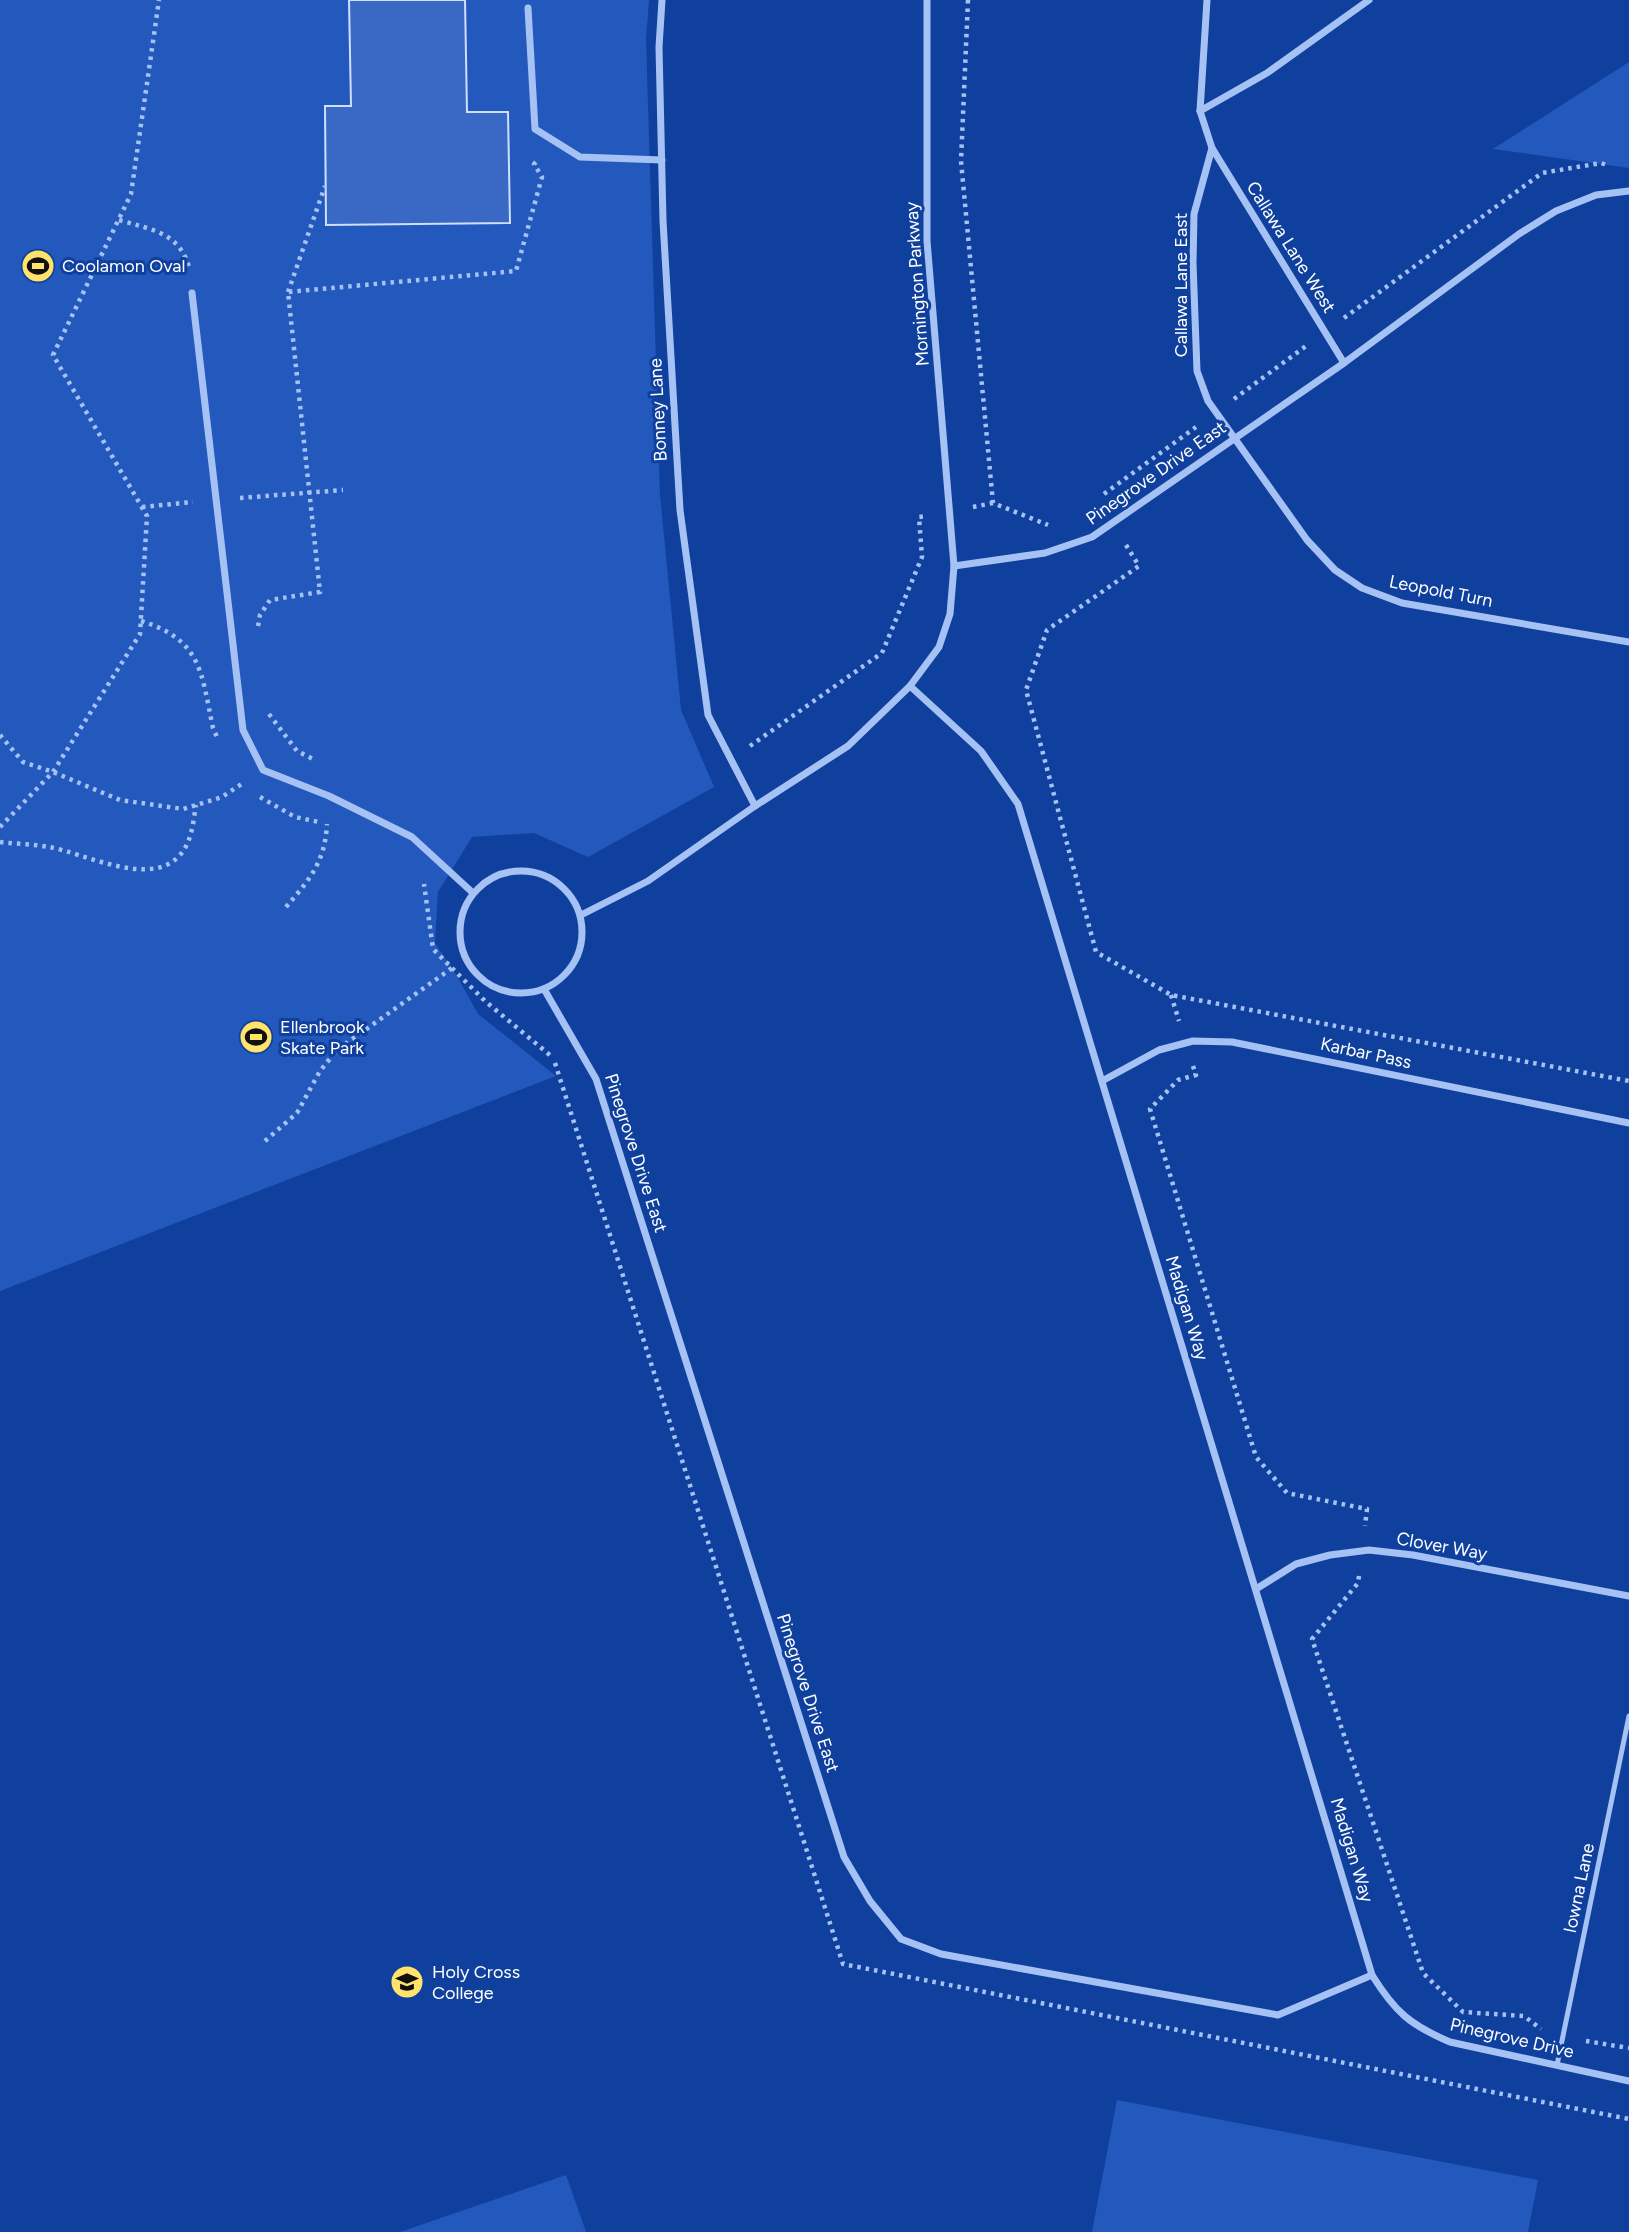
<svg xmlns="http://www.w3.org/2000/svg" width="1629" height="2232" font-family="Figtree,sans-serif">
  <rect width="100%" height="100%" fill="#10409e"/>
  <g fill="#2359bc">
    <polygon points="0,0 649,0 646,39 660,495 681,710 714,787 588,857 534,833 472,837 438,892 435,943 457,976 478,1014 556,1076 0,1291"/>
    <polygon points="1629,62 1629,168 1493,149"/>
    <polygon points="1117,2100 1538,2180 1528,2232 1092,2232"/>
    <polygon points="566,2175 586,2232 400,2232"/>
  </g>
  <polygon fill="#3969c5" stroke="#cfe0fe" stroke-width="2" points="349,0 465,0 467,112 508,112 510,223 326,225 325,106 351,106"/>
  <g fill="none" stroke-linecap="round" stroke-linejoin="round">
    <g stroke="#a6c2f5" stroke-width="4.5" stroke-dasharray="3.5 5" stroke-linecap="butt">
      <polyline points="968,0 961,161 993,503 1048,525"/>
      <path d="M119 220C152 230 181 232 190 271"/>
      <polyline points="288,292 325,186"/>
      <polyline points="1344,318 1542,173 1601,163 1609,166"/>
      <polyline points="1234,399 1306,346"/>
      <polyline points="1104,494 1196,427"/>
      <polyline points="240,498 343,490"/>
      <polyline points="142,507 193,502"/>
      <polyline points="973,507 993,503"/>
      <polyline points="1126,545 1139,566 1047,630 1026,690 1096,952 1171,995 1629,1081"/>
      <path d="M141 621C202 640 201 672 213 728L217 737"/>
      <polyline points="258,626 260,615 270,600 320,592 288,292 516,271 542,177 534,164 538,160"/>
      <polyline points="269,714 297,751 313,759"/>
      <polyline points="0,735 23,762 53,772 120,800 183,809 222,797 243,783"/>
      <polyline points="750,746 882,653 922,557 919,517 927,516"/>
      <polyline points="260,797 295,817 319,822"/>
      <polyline points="0,827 53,772 140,634 147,516 53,355 131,194 159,0"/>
      <path d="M0 842C16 844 33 844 49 847 84 853 149 888 179 856 192 843 193 822 196 805"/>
      <path d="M286 907C310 879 325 862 327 824"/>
      <polyline points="452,968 485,1001 551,1056"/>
      <polyline points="1171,995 1179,1021"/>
      <polyline points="555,1063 843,1964 1629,2119"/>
      <polyline points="1193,1066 1196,1075 1178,1080 1150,1109 1256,1457 1287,1493 1367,1509 1365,1526"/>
      <polyline points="265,1141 297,1113 320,1071 337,1050 452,968 433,949 424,884"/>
      <polyline points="1359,1576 1358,1583 1312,1639 1423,1973 1463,2012 1524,2016 1541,2029"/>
      <polyline points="1586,2041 1629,2048"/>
    </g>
    <polyline stroke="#a6c2f5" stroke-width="5" points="1557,2065 1629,1716"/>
    <g stroke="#a6c2f5" stroke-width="7">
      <polyline points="662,0 659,47 663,221 680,510 708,715 755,806"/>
      <polyline points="1207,0 1200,111 1212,148 1194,214 1193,263 1197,371 1208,401 1307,540 1335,570 1362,588 1402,603 1629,642"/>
      <polyline points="528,8 535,129 580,157 662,160"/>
      <polyline points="1200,111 1267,73 1369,0"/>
      <polyline points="1212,148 1344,363"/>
      <polyline points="192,293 243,730 263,770 329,796 412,837 473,893"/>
      <polyline points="954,566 1045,553 1092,537 1344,363 1519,234 1556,211 1596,195 1629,191"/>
      <path d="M910 686 981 751 1018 804 1372 1975C1395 2012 1410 2025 1450 2042L1629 2081"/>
      <circle cx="521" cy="932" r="61"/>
      <polyline points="581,915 648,881 755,806 848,746 910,686 939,647 950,614 954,566 927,241 927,0"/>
      <polyline points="544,989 596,1079 844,1857 870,1901 901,1939 941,1954 1278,2015 1372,1975"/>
      <polyline points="1102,1081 1159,1050 1193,1041 1232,1042 1629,1123"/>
      <polyline points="1256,1589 1296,1564 1330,1555 1369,1550 1413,1555 1629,1596"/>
    </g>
  </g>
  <defs>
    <symbol id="stadium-disc" viewBox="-11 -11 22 22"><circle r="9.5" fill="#ffe36a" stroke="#10409e"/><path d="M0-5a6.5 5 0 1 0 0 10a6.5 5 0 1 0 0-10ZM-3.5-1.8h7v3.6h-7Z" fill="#111"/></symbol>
    <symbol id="school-disc" viewBox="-11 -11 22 22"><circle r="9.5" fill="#ffe36a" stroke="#10409e"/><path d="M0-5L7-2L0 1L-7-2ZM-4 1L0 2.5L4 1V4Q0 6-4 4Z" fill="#111"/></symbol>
  </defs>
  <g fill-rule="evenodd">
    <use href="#stadium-disc" x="19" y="247" width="38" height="38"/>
    <use href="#stadium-disc" x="237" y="1018" width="38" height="38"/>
    <use href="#school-disc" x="388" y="1963" width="38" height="38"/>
  </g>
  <g text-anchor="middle" stroke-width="6" stroke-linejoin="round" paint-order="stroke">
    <g font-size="18" fill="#fff" stroke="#10409e">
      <text transform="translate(1291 247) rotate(58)" y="6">Callawa Lane West</text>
      <text transform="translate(917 284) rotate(-94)" y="6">Mornington Parkway</text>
      <text transform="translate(1181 285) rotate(-90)" y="6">Callawa Lane East</text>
      <text transform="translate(658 410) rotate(-93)" y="6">Bonney Lane</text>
      <text transform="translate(1156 473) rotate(-35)" y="6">Pinegrove Drive East</text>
      <text transform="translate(1441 591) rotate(11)" y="6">Leopold Turn</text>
      <text transform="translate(1366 1053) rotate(12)" y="6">Karbar Pass</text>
      <text transform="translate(636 1153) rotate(72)" y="6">Pinegrove Drive East</text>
      <text transform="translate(1187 1308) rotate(73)" y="6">Madigan Way</text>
      <text transform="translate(1442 1546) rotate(10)" y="6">Clover Way</text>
      <text transform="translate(808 1693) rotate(72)" y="6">Pinegrove Drive East</text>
      <text transform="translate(1352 1850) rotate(73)" y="6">Madigan Way</text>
      <text transform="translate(1579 1888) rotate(-78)" y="6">Iowna Lane</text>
      <text transform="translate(1512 2038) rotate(13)" y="6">Pinegrove Drive</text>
    </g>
    <g font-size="18" fill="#fff" stroke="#10409e" text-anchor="start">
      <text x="62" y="272">Coolamon Oval</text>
      <text x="280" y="1033">Ellenbrook<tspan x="280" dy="21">Skate Park</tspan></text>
      <text x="432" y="1978">Holy Cross<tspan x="432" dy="21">College</tspan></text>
    </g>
  </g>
</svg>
